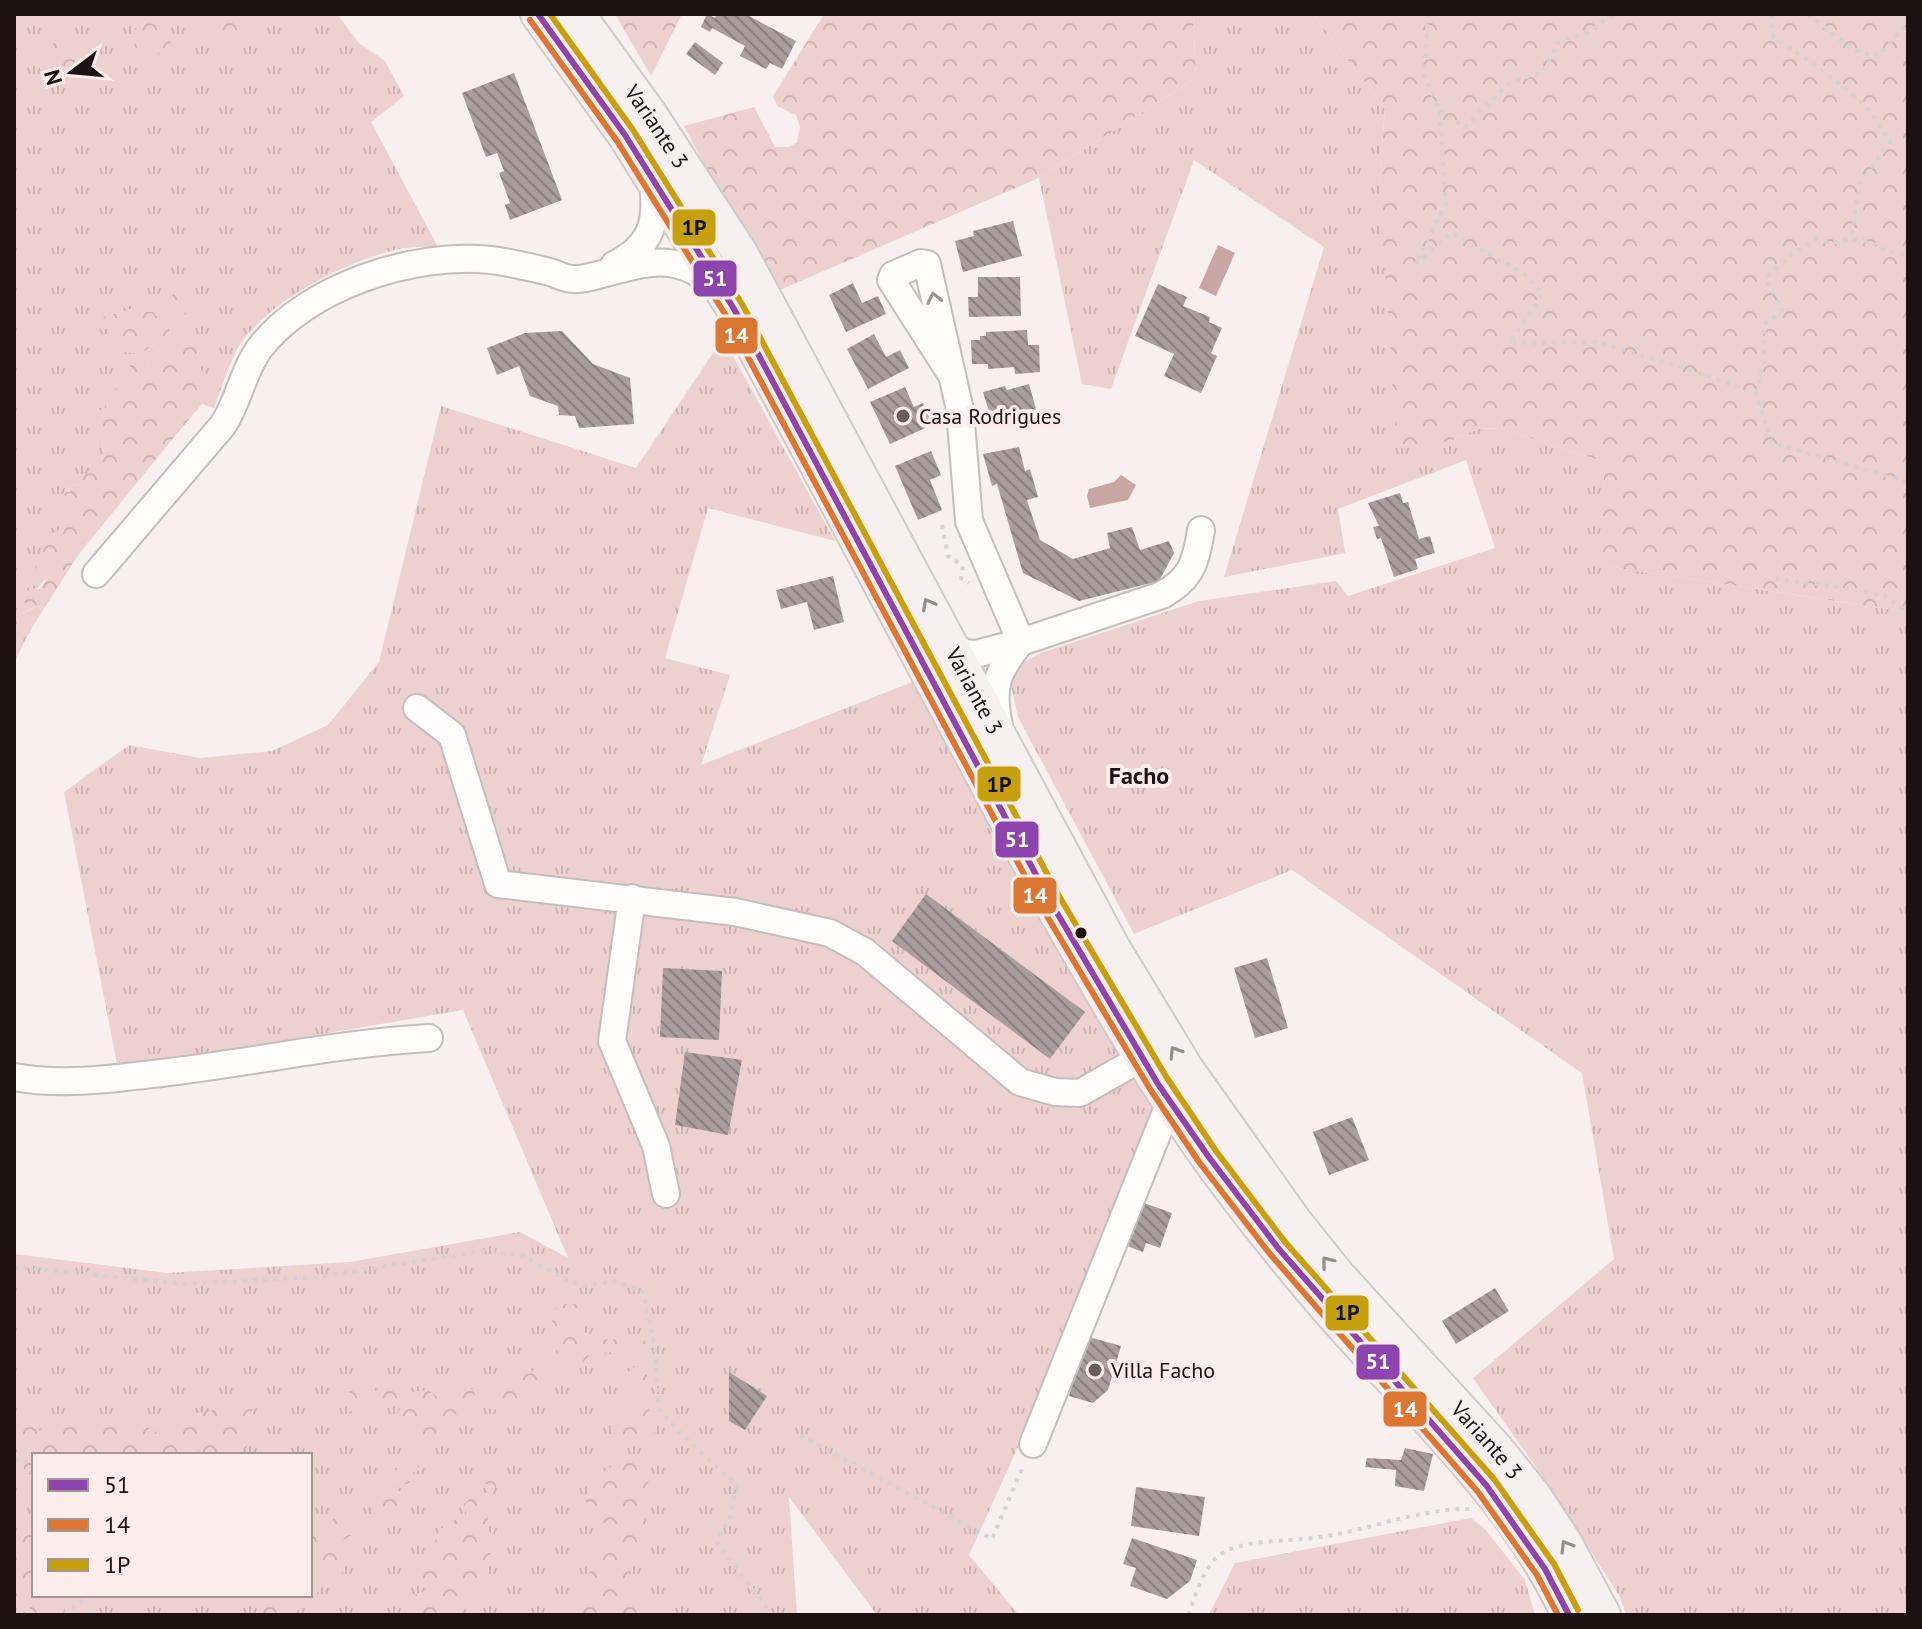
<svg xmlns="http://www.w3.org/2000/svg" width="1922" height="1629" font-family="'PT Sans',sans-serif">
  <defs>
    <pattern id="grass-tufts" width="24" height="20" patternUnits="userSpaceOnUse" patternTransform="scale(2)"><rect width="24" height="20" fill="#edd1ce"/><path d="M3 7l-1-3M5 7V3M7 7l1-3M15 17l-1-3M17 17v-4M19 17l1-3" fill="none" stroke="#cbb2b0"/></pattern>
    <pattern id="forest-crowns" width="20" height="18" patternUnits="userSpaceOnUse" patternTransform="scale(2)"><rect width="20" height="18" fill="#edd1ce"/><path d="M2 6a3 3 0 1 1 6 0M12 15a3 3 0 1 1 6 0" fill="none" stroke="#cbb2b0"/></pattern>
    <pattern id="building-back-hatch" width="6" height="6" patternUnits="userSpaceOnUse" patternTransform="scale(2)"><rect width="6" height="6" fill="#aa9e9d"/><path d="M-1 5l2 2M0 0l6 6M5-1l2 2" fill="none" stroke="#8a7f7f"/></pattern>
  </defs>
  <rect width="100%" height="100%" fill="#f8f0ee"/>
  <g fill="url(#grass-tufts)" fill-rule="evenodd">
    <path d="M14 14H220L212 21 253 24 248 14H337L359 43 385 61 404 96 371 122 438 247C424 247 408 246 395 250 345 262 275 298 243 340 231 356 222 389 214 408L202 404C134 486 58 566 14 664L27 635 78 555 210 392 188 365 162 345 172 296 161 322C131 305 133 310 102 318L120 342 140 354 153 345 162 352C152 357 148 366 140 373 132 380 122 386 115 394 100 409 102 434 103 454L89 467 95 471 79 484 68 487 72 507 64 510 73 522C58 554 52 581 22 601L39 605 14 617Z"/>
    <polygon points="1193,14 1313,14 1385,109 1379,182 1450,441 1478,429 1500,428 1605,462 1599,565 1908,612 1908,1615 1626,1615 1619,1595 1538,1470 1473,1378 1614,1259 1582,1073 1292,870 1134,934 1018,717 1011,686 1018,665 1040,653 1199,601 1336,581 1348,596 1495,548 1466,460 1338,509 1345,553 1224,577 1324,247 1194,160 1111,389 1082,384 1039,178 1196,78"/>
    <path d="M723 338 835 541 708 508 665 658 730 675 701 765 915 681 1166 1120 969 1555 1019 1615H877L789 1497 797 1615H14V1254L167 1273 350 1262 520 1232 568 1258 463 1010 118 1069 64 792 129 745 200 758 272 751 328 725 379 662 441 406 636 468ZM34 1455H310V1595H34Z"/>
    <polygon points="1471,1518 1485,1529 1525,1580 1535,1615 1209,1615 1235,1563"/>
  </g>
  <g fill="url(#forest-crowns)">
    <polygon points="220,14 248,14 253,24 246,39 233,43 217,35 212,21"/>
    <polygon points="615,14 682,14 651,76"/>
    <polygon points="824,14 1193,14 1196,78 1039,178 780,290 714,182 684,126 754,107 775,147 789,147 797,142 800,127 796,115 777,106 773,96"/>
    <polygon points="1313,14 1908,14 1908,612 1598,565 1605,462 1500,428 1478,429 1450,441 1397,449 1379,182 1385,109"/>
    <polygon points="146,23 160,25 172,44 155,56 136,52 133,31"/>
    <polygon points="67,39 81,52 67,75 47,82 40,69 39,54 50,44"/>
    <polygon points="180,291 189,301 186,314 168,321 169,331 162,344 175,339 190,341 199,350 189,365 199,368 210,377 210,393 78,555 27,635 14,664 14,617 38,606 22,602 30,588 40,589 46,580 35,567 42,547 48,544 51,534 72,523 67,520 63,510 72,507 63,493 70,492 68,487 79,484 79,476 94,472 88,466 103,454 102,434 93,413 106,408 108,396 114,394 118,385 130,381 127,371 134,360 141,361 146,367 154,356 162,352 153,345 140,354 122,352 120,342 110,339 108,329 100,330 101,318 137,307 144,312 153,312 161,321 172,295"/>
    <path d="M563 1304H580L584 1332 600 1339 645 1340 646 1354 633 1356 623 1352 616 1366 613 1351 607 1354 594 1348C585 1362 579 1369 562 1369L557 1350H550L549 1335 556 1328 551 1323 555 1316 556 1306Z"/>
    <path d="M636 1365H646C647 1386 656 1409 642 1422L650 1423 655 1431 650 1444 637 1447 635 1437H627L623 1444 610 1428 623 1407 634 1399 647 1402 645 1394 628 1386 627 1373Z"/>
    <polygon points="538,1366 549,1367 561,1378 555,1379 553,1386 544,1390 537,1386 527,1386 526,1394 521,1398 519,1407 506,1410 500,1406 497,1410 485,1408 488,1392 491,1390 494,1399 501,1396 498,1382 500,1375 511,1370 530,1374"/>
    <polygon points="456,1380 475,1391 471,1415 452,1414 446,1430 436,1432 433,1454 422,1454 417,1436 412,1443 396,1416 406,1400 392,1400 381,1408 364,1404 356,1416 347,1407 349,1390 370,1386 376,1391 397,1385 411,1392 427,1390 440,1398 450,1393"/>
    <polygon points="255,1392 264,1392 245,1422 258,1430 241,1455 222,1455 217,1450 216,1455 177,1455 173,1447 165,1455 155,1452 140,1455 34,1455 34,1472 28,1473 21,1465 14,1465 14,1427 34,1424 46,1439 60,1436 63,1424 68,1417 108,1426 140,1423 166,1438 158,1421 248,1403 254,1401"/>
    <polygon points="406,1455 422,1471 414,1471 409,1484 393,1485 404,1496 398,1506 388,1509 392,1515 384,1525 364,1500 384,1482"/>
    <polygon points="621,1460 646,1465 650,1494 644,1514 651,1534 637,1543 632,1565 624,1582 649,1605 648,1615 580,1615 576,1611 590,1590 589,1559 605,1523 594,1521 585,1498 598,1475"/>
    <polygon points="486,1465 499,1466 500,1478 490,1499 487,1527 493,1538 487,1577 476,1586 483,1602 465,1608 470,1615 396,1615 406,1611 416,1594 439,1586 440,1581 421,1580 420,1575 425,1569 435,1565 429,1556 437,1553 435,1542 439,1530 455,1520 467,1517 464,1504 476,1493 487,1493 489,1486 478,1479"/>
    <polygon points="337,1515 356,1523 353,1534 331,1548 344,1559 341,1579 326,1581 310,1561 310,1531 325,1528"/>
    <polygon points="34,1530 34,1595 50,1595 53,1598 71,1596 70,1605 64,1609 66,1615 43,1615 40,1611 33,1615 18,1615 20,1612 26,1612 31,1607 17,1603 14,1591 22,1576 14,1571 14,1537"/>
    <polygon points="317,1581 323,1587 293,1615 256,1615 262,1609 257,1602 270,1595 310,1595 310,1588"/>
  </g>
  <g fill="#caa6a2">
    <polygon points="1218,245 1235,253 1216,296 1199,288"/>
    <polygon points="1121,475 1136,485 1128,500 1090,508 1087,496 1089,489 1114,482"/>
  </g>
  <g fill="url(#building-back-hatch)">
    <polygon points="707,14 715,18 717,14 750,14 749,16 796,41 782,69 770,63 766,69 740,56 745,46 712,28 710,32 701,27"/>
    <polygon points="695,42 723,63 715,75 686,54"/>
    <polygon points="514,73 562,200 510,220 505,205 510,203 499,173 504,171 497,153 486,157 462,93"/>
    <polygon points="1013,221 1022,256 963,272 955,241 974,236 973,231"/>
    <polygon points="978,277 1020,277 1021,316 969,317 968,297 978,297"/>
    <polygon points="853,283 862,303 878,296 886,314 846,332 829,295"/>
    <polygon points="1158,284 1187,297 1183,306 1210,317 1209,322 1222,328 1211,353 1217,356 1201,393 1164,376 1174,354 1135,336"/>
    <polygon points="1027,330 1028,345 1039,345 1040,372 1015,374 1014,367 988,369 988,364 972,364 971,340 980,340 980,336 986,336 986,332"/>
    <polygon points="562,331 593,364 630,378 634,424 579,428 575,416 559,415 558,406 530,396 519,366 497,375 487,348 525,333"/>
    <polygon points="874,334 886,357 900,350 909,368 868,389 847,349"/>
    <polygon points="1029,384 1038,416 1000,427 996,413 990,415 983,392 1005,386 1007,390"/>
    <polygon points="905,387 914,407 923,403 932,425 890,444 870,402"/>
    <polygon points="1019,447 1025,471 1030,469 1038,497 1027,500 1040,540 1073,559 1110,548 1107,533 1132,527 1140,550 1169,541 1174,553 1159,581 1079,601 1023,573 997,484 992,486 983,454"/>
    <polygon points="931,451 941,475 930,480 942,510 918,520 895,466"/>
    <polygon points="1400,493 1403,503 1408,502 1419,539 1430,536 1435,553 1415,559 1418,569 1394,577 1381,538 1377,539 1373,527 1379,526 1368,503"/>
    <polygon points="833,576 844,622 814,630 807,602 781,609 776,590"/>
    <polygon points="926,894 1085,1012 1050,1059 892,941"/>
    <polygon points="1267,958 1288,1028 1255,1038 1234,968"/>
    <polygon points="663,968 722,971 719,1040 660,1037"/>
    <polygon points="685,1052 742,1060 728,1135 675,1125"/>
    <polygon points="1352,1117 1369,1160 1329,1175 1313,1132"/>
    <polygon points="1141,1202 1172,1213 1160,1248 1146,1243 1143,1252 1127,1246"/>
    <polygon points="1495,1288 1509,1311 1456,1344 1442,1321"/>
    <polygon points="1085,1336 1121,1346 1108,1390 1093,1403 1069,1396"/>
    <polygon points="729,1372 767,1396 745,1430 729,1421"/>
    <polygon points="1405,1448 1433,1454 1424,1491 1395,1486 1396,1470 1365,1467 1367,1458 1401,1460"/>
    <polygon points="1136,1487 1205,1497 1199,1536 1131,1526"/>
    <polygon points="1132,1538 1197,1560 1190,1581 1167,1599 1130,1586 1136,1568 1123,1564"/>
  </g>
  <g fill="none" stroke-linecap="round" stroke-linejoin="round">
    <defs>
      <g id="minor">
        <path d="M614 265C652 246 658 222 653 182"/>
        <polyline points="951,374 891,280 893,275 921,263 927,264 960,410 969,521 1021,642"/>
        <path d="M96 574 223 425C239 401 242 373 259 349 307 286 414 252 490 260 510 262 530 267 550 272 557 274 565 279 573 279 584 280 598 275 609 272 657 260 675 255 718 285"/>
        <path d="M948 641 963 653 976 654 1021 642 1162 595C1191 579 1196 563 1201 530"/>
        <polyline points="417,708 452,735 498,884 735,912 830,933 865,952 1020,1082 1055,1092 1080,1093 1143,1057"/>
        <path d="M999 726C991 688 996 672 1021 642"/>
        <polyline points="632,898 612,1041 656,1146 666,1194"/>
        <path d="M14 1077C62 1086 112 1079 161 1073 250 1063 339 1043 429 1038"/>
        <polyline points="1033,1444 1170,1102"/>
      </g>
      <g id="major">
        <path d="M538 14 625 135 734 309 1050 901C1090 971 1130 1042 1175 1109 1217 1173 1265 1234 1314 1292 1401 1396 1512 1490 1569 1615"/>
        <path id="s1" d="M577 14 650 115 740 253 1112 947 1186 1069 1294 1221 1338 1276 1496 1449 1533 1495 1564 1542 1603 1615"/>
      </g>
    </defs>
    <use href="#minor" stroke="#c5bdbc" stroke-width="30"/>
    <use href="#major" stroke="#cfcac9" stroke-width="38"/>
    <g stroke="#d4d2d2" stroke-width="4" stroke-dasharray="4 6" stroke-linecap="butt">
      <polyline points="1428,14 1424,74 1440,112 1465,127 1510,82 1542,73 1558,43 1592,30 1613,14"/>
      <polyline points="1771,14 1774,37 1831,77 1867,107 1890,142 1860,183 1851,239"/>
      <polyline points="1808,14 1852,49 1877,57 1908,23"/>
      <polyline points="1440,112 1446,203 1415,264 1451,233 1523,273 1543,293 1510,343 1595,342 1681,367 1756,393 1772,443 1908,482"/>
      <polyline points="1756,393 1764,361 1764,325 1782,310 1766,278 1793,253 1816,239 1833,243 1851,239 1868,241 1887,251 1908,256"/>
      <polyline points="942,525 948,556 963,566 961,578 969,583"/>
      <polyline points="1775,579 1832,586 1885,596 1908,612"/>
      <polyline points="14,1267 185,1284 316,1277 482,1251 522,1255 568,1281 584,1286 616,1281 643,1292 655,1347 659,1409 677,1430 736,1485 730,1517 716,1541 772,1615"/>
      <polyline points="800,1435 992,1539 1024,1464"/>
      <polyline points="176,1455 203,1451 204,1455"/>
      <polyline points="14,1460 34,1464"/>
      <polyline points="64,1615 89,1595"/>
      <path d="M1188 1615C1196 1596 1204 1563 1224 1552 1251 1538 1296 1542 1327 1536 1375 1528 1422 1508 1471 1509"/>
    </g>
    <use href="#minor" stroke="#fefdfc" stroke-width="26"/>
    <use href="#major" stroke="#f6f0f0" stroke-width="34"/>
    <defs>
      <polyline id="bus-1" points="538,14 625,135 734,309 1050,901 1158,1084 1208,1156 1278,1248 1486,1485 1545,1569 1569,1615"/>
      <polyline id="bus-2" points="530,20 617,141 725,314 1041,906 1150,1089 1199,1162 1270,1254 1478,1492 1537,1575 1558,1615"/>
      <polyline id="bus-3" points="550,14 633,130 742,304 1059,896 1167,1078 1216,1151 1285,1242 1494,1479 1554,1564 1578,1610"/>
    </defs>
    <use href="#bus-1" stroke="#fcecea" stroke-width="12"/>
    <use href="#bus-2" stroke="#fcecea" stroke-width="12"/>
    <use href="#bus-3" stroke="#fcecea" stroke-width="12"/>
    <use href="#bus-1" stroke="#8e44ad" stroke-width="6"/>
    <use href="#bus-2" stroke="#dc7633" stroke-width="6"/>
    <use href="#bus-3" stroke="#c6a00f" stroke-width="6"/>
  </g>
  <defs><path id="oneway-chevron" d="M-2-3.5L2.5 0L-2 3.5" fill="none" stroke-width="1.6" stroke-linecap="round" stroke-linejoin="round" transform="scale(2)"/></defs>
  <use stroke="#989392" href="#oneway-chevron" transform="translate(934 298) rotate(-102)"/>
  <g stroke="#938c8c">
    <use href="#oneway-chevron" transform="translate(928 604) rotate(-118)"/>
    <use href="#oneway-chevron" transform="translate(1175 1052) rotate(-122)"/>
    <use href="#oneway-chevron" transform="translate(1327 1262) rotate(-129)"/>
    <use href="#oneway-chevron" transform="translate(1566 1546) rotate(-121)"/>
  </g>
  <g fill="#68605e" stroke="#fcecea" stroke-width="3">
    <circle cx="903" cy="416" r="8"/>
    <circle cx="1095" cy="1370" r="8"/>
  </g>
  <circle fill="#1b1211" stroke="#fcecea" stroke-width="3" cx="1081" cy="933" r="7"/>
  <g text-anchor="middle" stroke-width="8" stroke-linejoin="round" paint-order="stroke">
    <g font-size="22" fill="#1b1211" stroke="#fcecea">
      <text dy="8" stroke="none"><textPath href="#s1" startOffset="138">Variante 3</textPath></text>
      <text dy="8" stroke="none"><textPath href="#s1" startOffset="786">Variante 3</textPath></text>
      <text dy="8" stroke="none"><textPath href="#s1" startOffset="1698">Variante 3</textPath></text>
    </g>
    <g font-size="22" fill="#1b1211" stroke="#fcecea" text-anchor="start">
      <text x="919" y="424">Casa Rodrigues</text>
      <text x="1111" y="1378">Villa Facho</text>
    </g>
    <g font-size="24" font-weight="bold" fill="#1b1211" stroke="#fcecea">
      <text x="1139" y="784">Facho</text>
    </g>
  </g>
  <g stroke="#fcecea" stroke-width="3">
    <rect x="671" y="208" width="46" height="39" rx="8" fill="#c6a00f"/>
    <rect x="692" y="259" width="46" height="39" rx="8" fill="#8e44ad"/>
    <rect x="714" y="316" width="45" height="39" rx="8" fill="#dc7633"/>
    <rect x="976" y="765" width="46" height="38" rx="8" fill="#c6a00f"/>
    <rect x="994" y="820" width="46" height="39" rx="8" fill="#8e44ad"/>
    <rect x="1012" y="876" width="46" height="39" rx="8" fill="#dc7633"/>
    <rect x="1324" y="1294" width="46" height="38" rx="8" fill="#c6a00f"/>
    <rect x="1355" y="1343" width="46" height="38" rx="8" fill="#8e44ad"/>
    <rect x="1382" y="1390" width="46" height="38" rx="8" fill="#dc7633"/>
  </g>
  <g font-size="22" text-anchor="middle" font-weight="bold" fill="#fff">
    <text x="715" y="286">51</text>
    <text x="736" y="343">14</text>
    <text x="1017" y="847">51</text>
    <text x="1035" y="903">14</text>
    <text x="1378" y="1369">51</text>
    <text x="1405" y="1417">14</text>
  </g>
  <g font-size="22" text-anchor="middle" font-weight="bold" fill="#111">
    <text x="694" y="235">1P</text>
    <text x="999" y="792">1P</text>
    <text x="1347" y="1320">1P</text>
  </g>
  <rect width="1922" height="1629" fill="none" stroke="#1b1211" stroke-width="32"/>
  <rect x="32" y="1453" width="280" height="144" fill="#fcecea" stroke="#a29593" stroke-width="2"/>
  <rect x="48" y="1479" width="40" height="12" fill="#8e44ad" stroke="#a29593" stroke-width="2"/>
  <text x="104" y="1493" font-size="24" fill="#1b1211">51</text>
  <rect x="48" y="1519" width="40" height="12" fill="#dc7633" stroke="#a29593" stroke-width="2"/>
  <text x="104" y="1533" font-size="24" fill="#1b1211">14</text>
  <rect x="48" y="1559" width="40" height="12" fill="#c6a00f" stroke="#a29593" stroke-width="2"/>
  <text x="104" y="1573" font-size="24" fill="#1b1211">1P</text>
  <g transform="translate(72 72) rotate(254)" stroke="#fcecea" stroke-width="6" paint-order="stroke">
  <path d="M0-6L14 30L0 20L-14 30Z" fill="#1b1211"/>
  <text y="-12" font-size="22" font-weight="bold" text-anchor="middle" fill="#1b1211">N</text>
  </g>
</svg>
